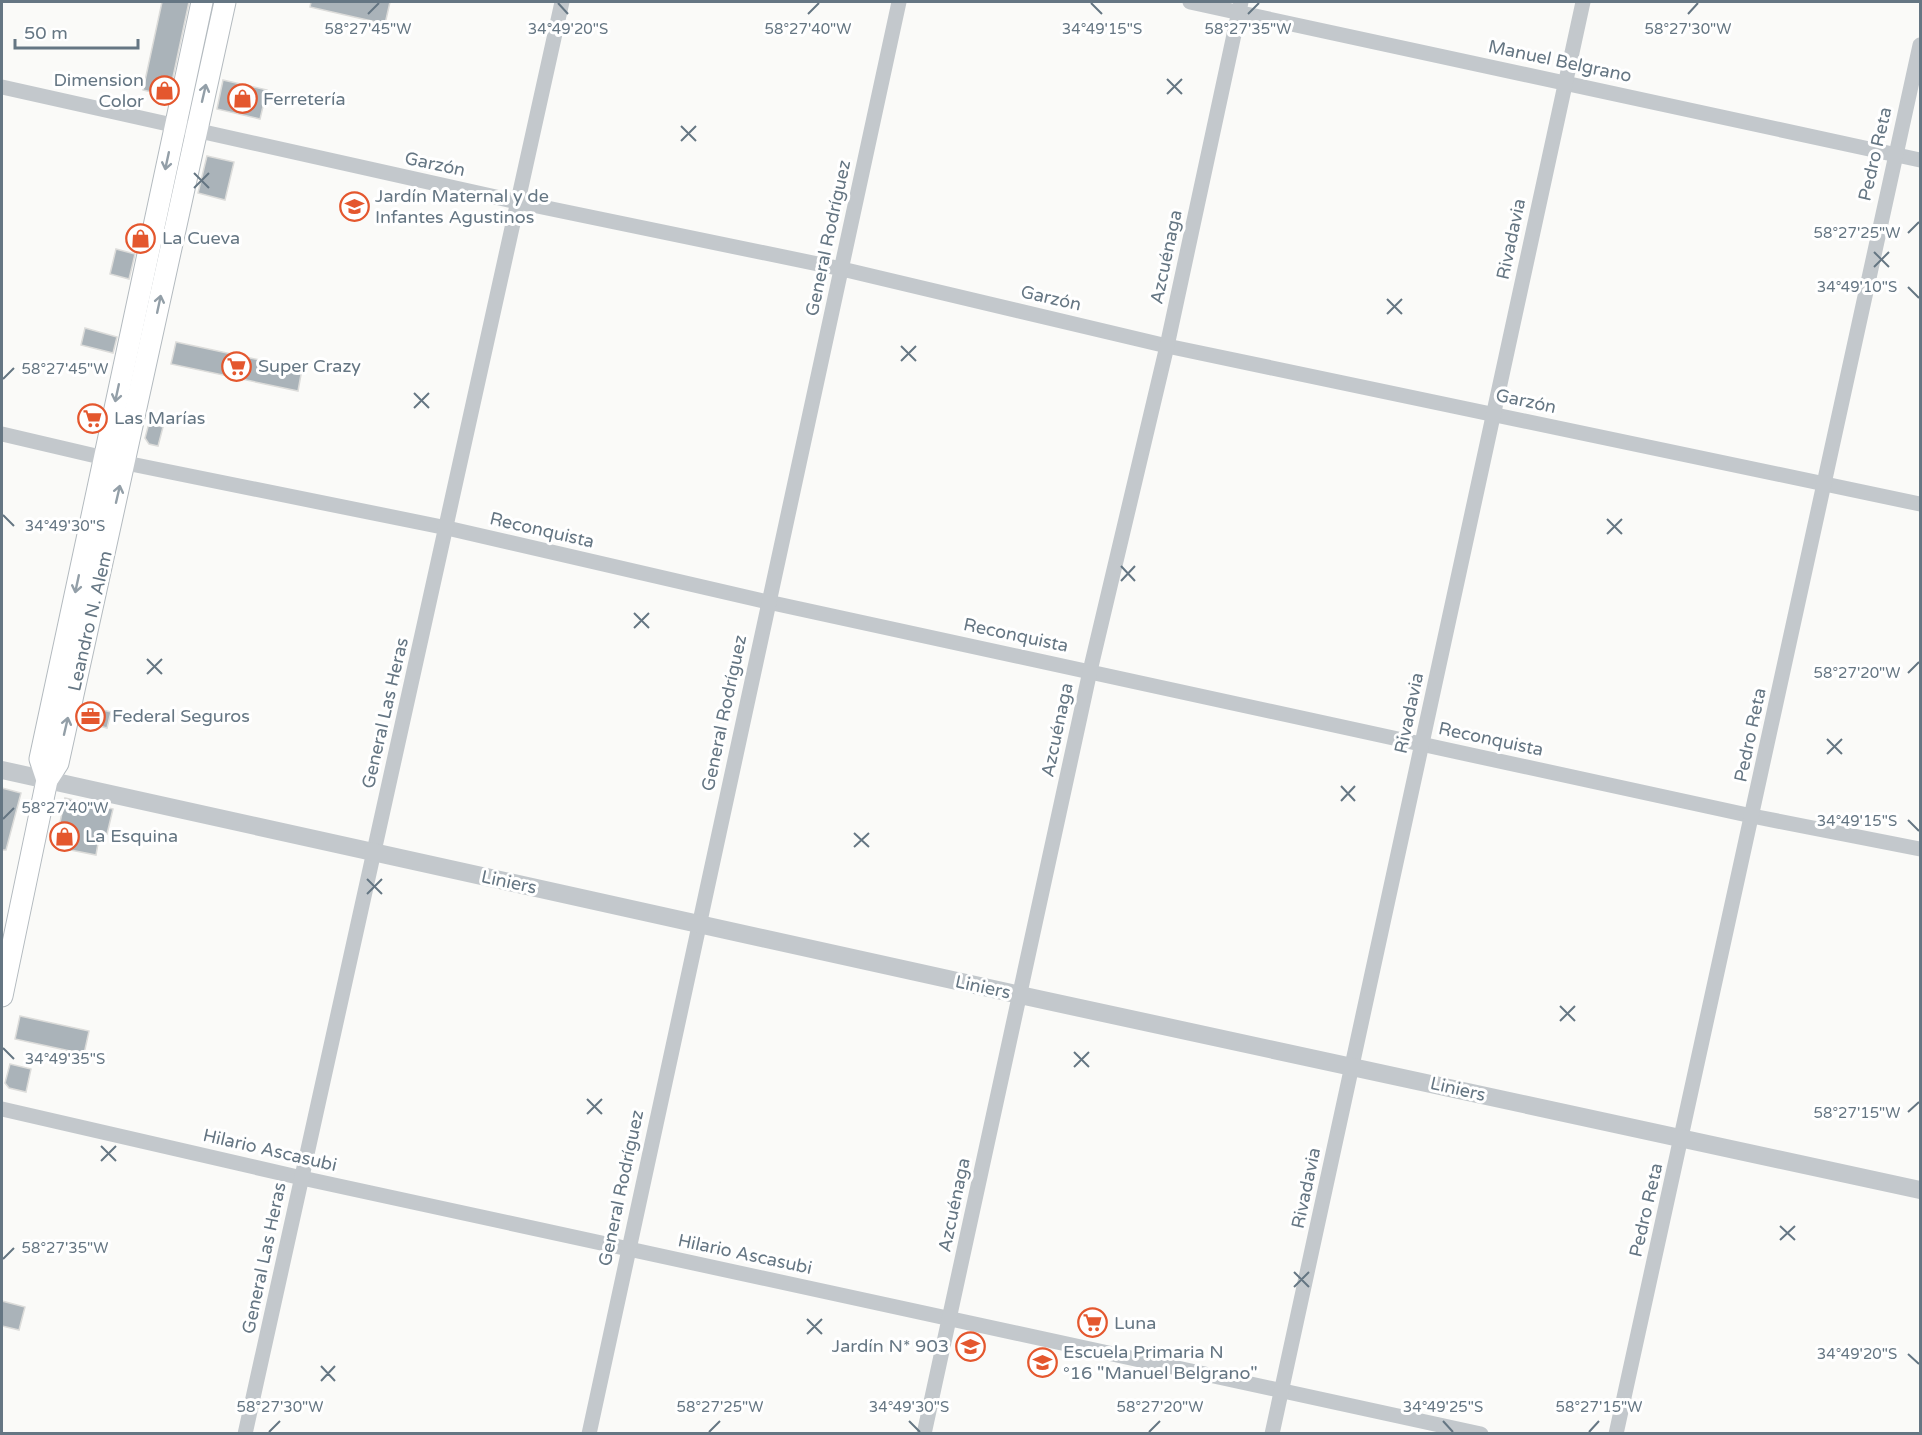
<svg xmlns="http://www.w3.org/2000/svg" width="1922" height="1435" font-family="'Varela Round',sans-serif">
  <rect width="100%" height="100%" fill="#fafaf8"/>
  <g fill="#aab3b9" stroke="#dcdcda" stroke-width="1.5">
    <polygon points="162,2 189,2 170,91 163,95 143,90"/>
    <polygon points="311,2 390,2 385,24 310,7"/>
    <polygon points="223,80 267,90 260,119 217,109"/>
    <polygon points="207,156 234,162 225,200 198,193"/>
    <polygon points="116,249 135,254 129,279 110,274"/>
    <polygon points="85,328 117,337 113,353 81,345"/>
    <polygon points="176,342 302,369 298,391 171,364"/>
    <polygon points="149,423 163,427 158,446 149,444 145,438"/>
    <polygon points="88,706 111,712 107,728 84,722"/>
    <polygon points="2,788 21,793 6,850 2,850"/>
    <polygon points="65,798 113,809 107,834 100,832 96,855 55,847"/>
    <polygon points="20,1016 89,1031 84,1054 15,1039"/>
    <polygon points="10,1064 31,1069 26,1092 9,1088 5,1083"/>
    <polygon points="2,1301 25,1307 19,1330 2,1326"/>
  </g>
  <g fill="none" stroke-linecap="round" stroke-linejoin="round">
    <defs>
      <g id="secondary">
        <polyline points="47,780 40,759 202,2"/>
        <polyline points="2,996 47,780 58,763 225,2"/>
      </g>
    </defs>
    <use href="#secondary" stroke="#b3babf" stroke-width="23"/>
    <g stroke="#c3c8cc" stroke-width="15">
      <polyline points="1190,2 1920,160"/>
      <polyline points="2,87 518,202 842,269 1167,346 1920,504"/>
      <polyline points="2,434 126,463 447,528 768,602 1752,816 1920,849"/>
      <polyline points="2,1109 302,1178 1481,1434"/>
      <polyline points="245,1434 562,2"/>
      <polyline points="589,1434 899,2"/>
      <polyline points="924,1434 1090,671 1167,346 1241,2"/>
      <polyline points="1272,1434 1583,2"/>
      <polyline points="1616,1434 1920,45"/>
    </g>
    <polyline stroke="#c3c8cc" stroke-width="18" points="2,770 1020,995 1920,1190"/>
    <use href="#secondary" stroke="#fff" stroke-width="21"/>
  </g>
  <defs><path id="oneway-shaft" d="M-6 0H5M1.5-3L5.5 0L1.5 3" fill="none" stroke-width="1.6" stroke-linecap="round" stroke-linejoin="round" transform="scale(1.5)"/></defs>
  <g stroke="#939fa8">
    <use href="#oneway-shaft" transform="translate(204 93) rotate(-77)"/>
    <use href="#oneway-shaft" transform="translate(167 161) rotate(102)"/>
    <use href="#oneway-shaft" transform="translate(159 304) rotate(-78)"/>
    <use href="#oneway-shaft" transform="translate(117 393) rotate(102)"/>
    <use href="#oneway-shaft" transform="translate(118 494) rotate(-77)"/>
    <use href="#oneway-shaft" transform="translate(77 584) rotate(102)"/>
    <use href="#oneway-shaft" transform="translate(66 726) rotate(-77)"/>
  </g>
  <path fill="none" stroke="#657683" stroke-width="2" d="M558 3 568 14M1091 3 1102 14M368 14 379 3M808 14 819 3M1248 14 1259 3M1688 14 1698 3M1167 79 1182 94M1167 94 1182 79M681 126 696 141M681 141 696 126M194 173 209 188M194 188 209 173M1908 233 1919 222M1874 252 1889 267M1874 267 1889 252M1908 287 1919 298M1387 299 1402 314M1387 314 1402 299M901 346 916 361M901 361 916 346M3 379 14 368M414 393 429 408M414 408 429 393M3 515 14 526M1607 519 1622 534M1607 534 1622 519M1121 566 1135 581M1121 581 1135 566M634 613 649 628M634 628 649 613M147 659 162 674M1908 673 1919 662M147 674 162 659M1827 739 1842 754M1827 754 1842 739M1341 786 1355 801M1341 801 1355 786M3 819 14 808M1908 820 1919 831M854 833 869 847M854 847 869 833M367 879 382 894M367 894 382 879M1560 1006 1575 1021M1560 1021 1575 1006M3 1048 14 1059M1074 1052 1089 1067M1074 1067 1089 1052M587 1099 602 1114M1908 1112 1919 1102M587 1114 602 1099M101 1146 116 1161M101 1161 116 1146M1780 1226 1795 1240M1780 1240 1795 1226M3 1259 14 1248M1294 1272 1309 1287M1294 1287 1309 1272M807 1319 822 1334M807 1334 822 1319M1908 1354 1919 1364M321 1366 335 1381M321 1381 335 1366M909 1421 920 1432M1443 1421 1453 1432M269 1432 280 1421M709 1432 720 1421M1149 1432 1160 1421M1589 1432 1599 1421"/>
  <defs>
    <symbol id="shop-ring" viewBox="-11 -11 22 22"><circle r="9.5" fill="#fff" stroke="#e4572e" stroke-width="1.5"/><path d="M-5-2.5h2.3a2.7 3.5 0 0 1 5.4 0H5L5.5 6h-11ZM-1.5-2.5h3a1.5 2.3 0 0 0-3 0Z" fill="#e4572e"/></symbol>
    <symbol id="school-ring" viewBox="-11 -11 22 22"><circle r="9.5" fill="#fff" stroke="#e4572e" stroke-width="1.5"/><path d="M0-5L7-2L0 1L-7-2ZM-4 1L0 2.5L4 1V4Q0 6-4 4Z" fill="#e4572e"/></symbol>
    <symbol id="supermarket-ring" viewBox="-11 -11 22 22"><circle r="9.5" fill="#fff" stroke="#e4572e" stroke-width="1.5"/><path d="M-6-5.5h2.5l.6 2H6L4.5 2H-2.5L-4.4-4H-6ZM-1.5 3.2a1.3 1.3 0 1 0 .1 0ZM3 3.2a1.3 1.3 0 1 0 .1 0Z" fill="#e4572e"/></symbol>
    <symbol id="office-ring" viewBox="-11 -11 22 22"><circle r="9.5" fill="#fff" stroke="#e4572e" stroke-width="1.5"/><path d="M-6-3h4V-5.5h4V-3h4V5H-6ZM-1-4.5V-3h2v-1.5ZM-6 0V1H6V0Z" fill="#e4572e"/></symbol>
  </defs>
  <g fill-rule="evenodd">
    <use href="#shop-ring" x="148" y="74" width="33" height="33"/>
    <use href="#shop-ring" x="226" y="82" width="33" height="33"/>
    <use href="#school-ring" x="338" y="190" width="33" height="33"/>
    <use href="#shop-ring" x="124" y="222" width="33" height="33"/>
    <use href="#supermarket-ring" x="220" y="350" width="33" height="33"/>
    <use href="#supermarket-ring" x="76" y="402" width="33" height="33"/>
    <use href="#office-ring" x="74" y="700" width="33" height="33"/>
    <use href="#shop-ring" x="48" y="820" width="33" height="33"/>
    <use href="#supermarket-ring" x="1076" y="1306" width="33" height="33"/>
    <use href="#school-ring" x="954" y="1330" width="33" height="33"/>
    <use href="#school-ring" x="1026" y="1346" width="33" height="33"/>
  </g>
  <g text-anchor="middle" stroke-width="6" stroke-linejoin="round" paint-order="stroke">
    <g font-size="18" fill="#657683" stroke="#fff">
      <text transform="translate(1560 61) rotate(12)" y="6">Manuel Belgrano</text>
      <text transform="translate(1875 154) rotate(-77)" y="6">Pedro Reta</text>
      <text transform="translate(435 164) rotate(12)" y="6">Garzón</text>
      <text transform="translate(828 238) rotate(-78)" y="6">General Rodríguez</text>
      <text transform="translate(1511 239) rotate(-78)" y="6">Rivadavia</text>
      <text transform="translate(1166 257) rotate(-78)" y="6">Azcuénaga</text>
      <text transform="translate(1051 298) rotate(13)" y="6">Garzón</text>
      <text transform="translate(1526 401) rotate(12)" y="6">Garzón</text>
      <text transform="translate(542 530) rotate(13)" y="6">Reconquista</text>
      <text transform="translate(90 621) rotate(-77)" y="6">Leandro N. Alem</text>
      <text transform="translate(1016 635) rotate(12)" y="6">Reconquista</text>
      <text transform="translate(385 713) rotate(-77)" y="6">General Las Heras</text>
      <text transform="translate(724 713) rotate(-78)" y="6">General Rodríguez</text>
      <text transform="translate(1409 713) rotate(-78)" y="6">Rivadavia</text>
      <text transform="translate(1057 730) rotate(-78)" y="6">Azcuénaga</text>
      <text transform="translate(1750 735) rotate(-78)" y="6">Pedro Reta</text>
      <text transform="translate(1491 739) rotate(12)" y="6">Reconquista</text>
      <text transform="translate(509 882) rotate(12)" y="6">Liniers</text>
      <text transform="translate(983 987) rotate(12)" y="6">Liniers</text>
      <text transform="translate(1458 1089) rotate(13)" y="6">Liniers</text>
      <text transform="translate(270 1150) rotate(13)" y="6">Hilario Ascasubi</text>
      <text transform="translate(621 1188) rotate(-78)" y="6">General Rodríguez</text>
      <text transform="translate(1306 1188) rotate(-78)" y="6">Rivadavia</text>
      <text transform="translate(954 1205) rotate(-78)" y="6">Azcuénaga</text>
      <text transform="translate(1646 1210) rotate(-77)" y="6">Pedro Reta</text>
      <text transform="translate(745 1254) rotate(12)" y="6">Hilario Ascasubi</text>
      <text transform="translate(264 1258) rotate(-78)" y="6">General Las Heras</text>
    </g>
    <g font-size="18" fill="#657683" stroke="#fff" text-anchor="start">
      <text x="144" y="86" text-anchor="end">Dimension<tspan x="144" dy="21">Color</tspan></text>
      <text x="263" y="105">Ferretería</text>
      <text x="375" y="202">Jardín Maternal y de<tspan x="375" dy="21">Infantes Agustinos</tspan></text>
      <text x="162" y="244">La Cueva</text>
      <text x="258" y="372">Super Crazy</text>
      <text x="114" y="424">Las Marías</text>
      <text x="112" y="722">Federal Seguros</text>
      <text x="85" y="842">La Esquina</text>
      <text x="1114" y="1329">Luna</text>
      <text x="949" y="1352" text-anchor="end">Jardín N* 903</text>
      <text x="1063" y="1358">Escuela Primaria N<tspan x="1063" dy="21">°16 "Manuel Belgrano"</tspan></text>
    </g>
  </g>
  <g font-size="15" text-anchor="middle" fill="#657683" stroke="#fff" stroke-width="6" stroke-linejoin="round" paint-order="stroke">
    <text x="368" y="34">58°27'45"W</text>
    <text x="568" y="34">34°49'20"S</text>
    <text x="808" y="34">58°27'40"W</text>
    <text x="1102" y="34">34°49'15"S</text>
    <text x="1248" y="34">58°27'35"W</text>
    <text x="1688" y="34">58°27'30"W</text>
    <text x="1857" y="238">58°27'25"W</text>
    <text x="1857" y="292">34°49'10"S</text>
    <text x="65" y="374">58°27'45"W</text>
    <text x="65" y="531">34°49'30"S</text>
    <text x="1857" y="678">58°27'20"W</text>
    <text x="65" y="813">58°27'40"W</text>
    <text x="1857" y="826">34°49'15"S</text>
    <text x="65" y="1064">34°49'35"S</text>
    <text x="1857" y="1118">58°27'15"W</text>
    <text x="65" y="1253">58°27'35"W</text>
    <text x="1857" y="1359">34°49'20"S</text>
    <text x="280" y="1412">58°27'30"W</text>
    <text x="720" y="1412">58°27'25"W</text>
    <text x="909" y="1412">34°49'30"S</text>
    <text x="1160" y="1412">58°27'20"W</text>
    <text x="1443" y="1412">34°49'25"S</text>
    <text x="1599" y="1412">58°27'15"W</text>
  </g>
  <rect width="1922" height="1435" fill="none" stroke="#657683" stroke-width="6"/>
  <path d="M15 39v9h123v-9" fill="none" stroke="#657683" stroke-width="3"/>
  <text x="24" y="39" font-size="18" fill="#657683" stroke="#ffffff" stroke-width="4.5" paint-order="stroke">50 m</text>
</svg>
